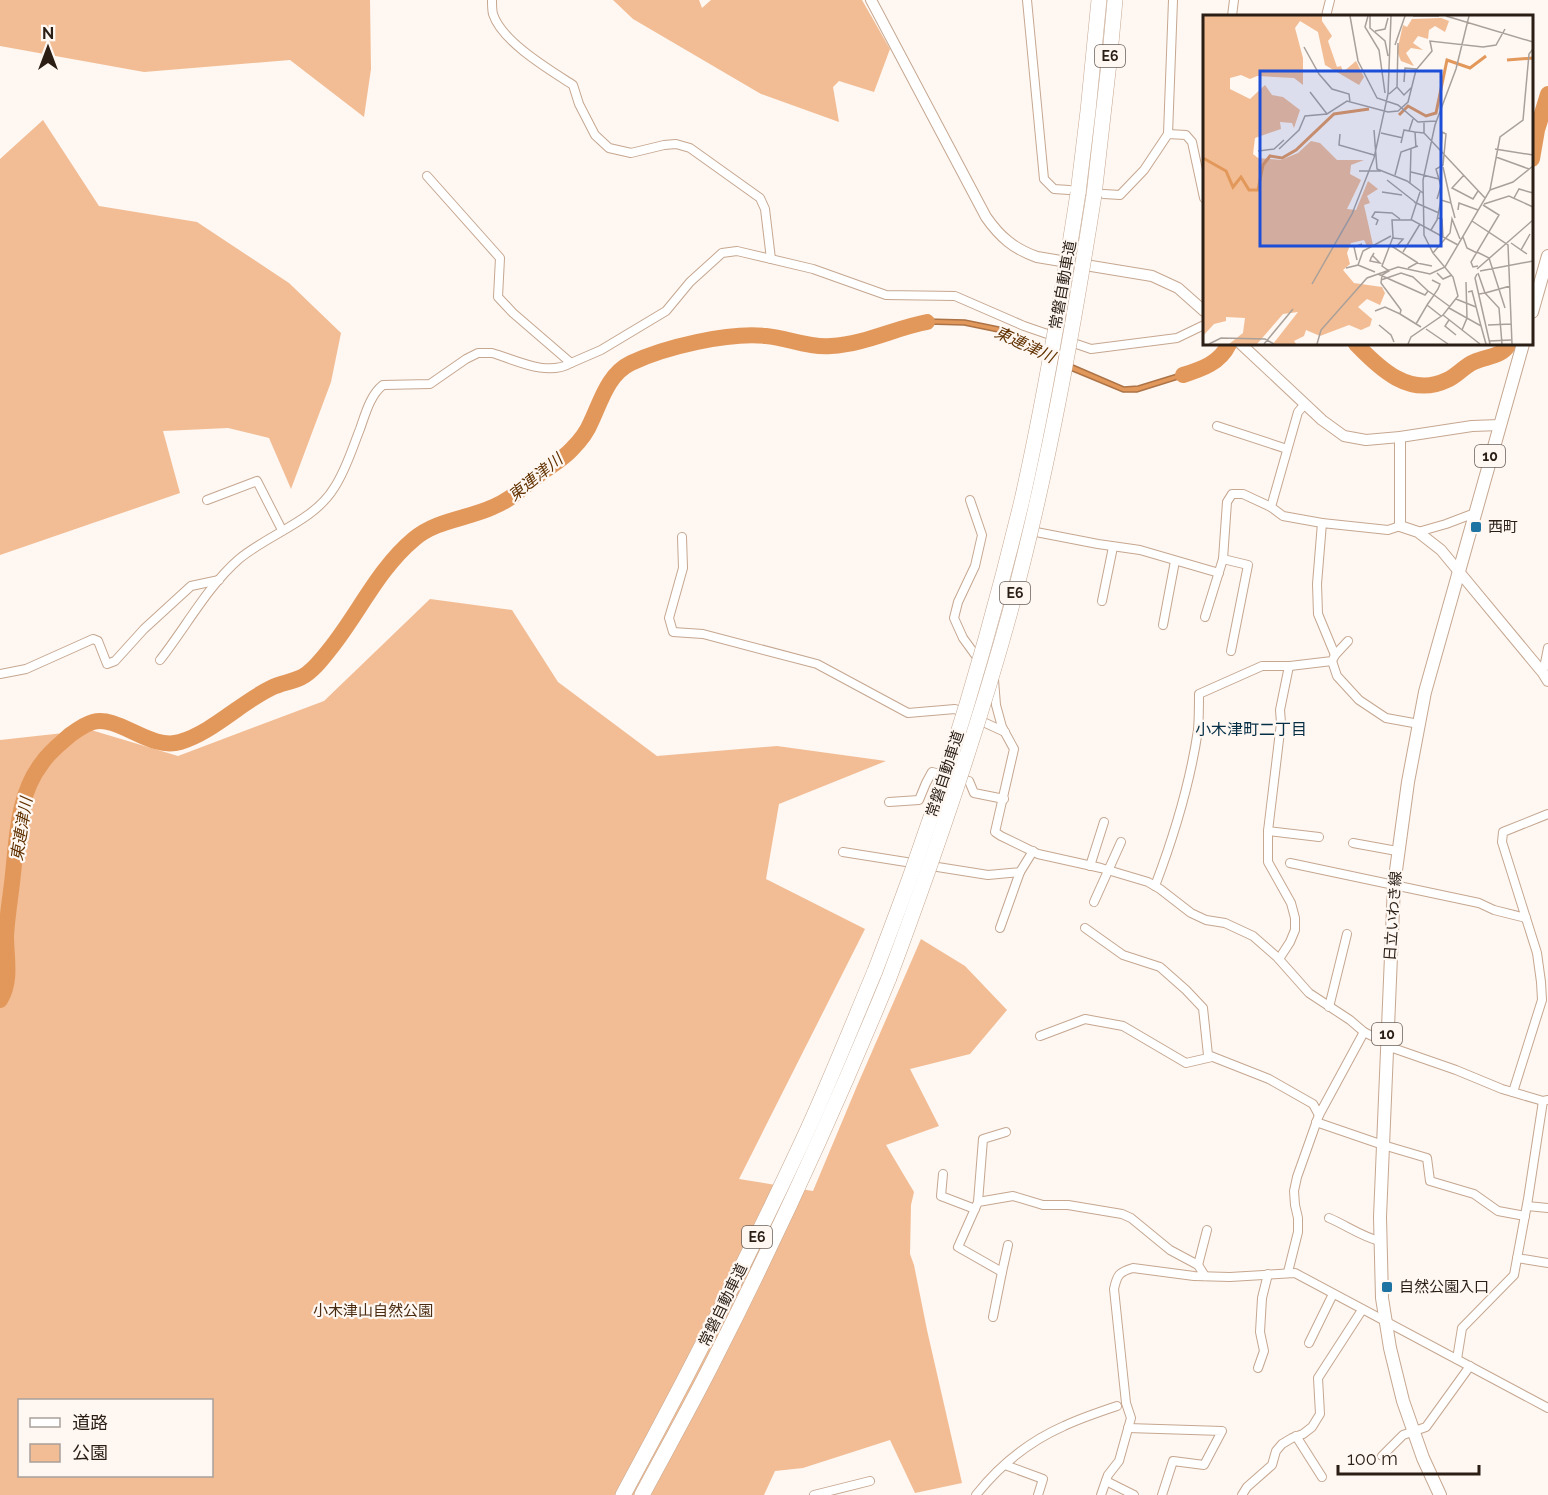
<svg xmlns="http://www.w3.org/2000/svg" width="1548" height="1495" font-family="Raleway,'Noto Sans JP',sans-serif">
  <rect width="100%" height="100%" fill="#fef7f2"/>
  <g fill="#f2bd94" fill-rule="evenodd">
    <polygon points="0,0 370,0 371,69 364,117 290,60 144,72 0,46"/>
    <polygon points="613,0 699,0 702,8 711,0 862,0 890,49 874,92 839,81 833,87 839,122 761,94 633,19"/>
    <polygon points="43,120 99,206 197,222 289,283 341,333 331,382 291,489 269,438 228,428 163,431 180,493 0,555 0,159"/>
    <path d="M430 599 512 610 558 682 657 756 777 746 886 761 779 804 766 879 865 929 739 1179 813 1191 857 1086 921 939 965 966 1007 1010 970 1054 910 1069 939 1126 886 1145 914 1192 911 1205 910 1254 914 1265 927 1330 962 1483 915 1493 890 1440 803 1468 775 1471 764 1495H0V740L91 730 178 756 324 701ZM20 1400H212V1476H20Z"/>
  </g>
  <polygon fill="#e3985b" stroke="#ac7346" stroke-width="1.5" points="927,319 965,320 999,327 1073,365 1124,387 1138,386 1203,366 1204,371 1137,392 1123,392 1070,370 998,332 964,325 928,324 908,328 906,323"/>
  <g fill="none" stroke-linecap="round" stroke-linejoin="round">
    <g stroke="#e3985b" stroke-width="16">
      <polyline points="1532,159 1537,130 1548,94"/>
      <path d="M1356 344C1380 369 1410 398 1447 380 1457 376 1464 366 1474 362 1487 356 1502 357 1509 344"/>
      <path d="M1183 375C1202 369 1220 363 1229 344"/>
      <path d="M0 1000C12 981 6 957 6 936 7 918 10 900 12 883 17 843 16 796 42 763 49 752 60 744 70 735 77 730 85 724 93 722 119 715 150 751 180 742 213 732 240 703 271 688 281 683 292 682 302 677 313 671 322 659 330 649 359 613 378 569 414 539 436 520 467 519 493 507 512 499 520 489 536 477 548 467 561 461 572 449 580 441 587 432 591 422 601 401 608 374 631 363 665 347 728 332 766 336 788 338 809 348 831 346 865 344 895 328 927 322"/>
    </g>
    <defs>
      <g id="minor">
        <path d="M492 0C492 4 492 10 493 14 502 42 550 70 573 85L579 104 595 135 609 148 631 153 664 145 676 144 690 148 760 198 765 209 771 259"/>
        <polyline points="1027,0 1044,179 1054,189 1069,190"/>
        <polyline points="1232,16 1234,0"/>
        <polyline points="1326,16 1330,0"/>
        <polyline points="1168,134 1173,0"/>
        <polyline points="427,176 500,258 498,297 513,313 571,363 601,350 666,311 690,282 722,253 737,251 813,269 886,295 955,296 1024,326 1091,349 1177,338 1204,325"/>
        <polyline points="1104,194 1120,195 1144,170 1168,134 1186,135 1192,142 1204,198"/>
        <polyline points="1305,404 1298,412 1271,507 1283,516 1322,523"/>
        <polyline points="1217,426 1287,449"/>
        <polyline points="207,500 257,481 282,530"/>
        <polyline points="970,500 982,535 975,566 958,602 954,618 963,638 979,660"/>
        <polyline points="1036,532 1098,544 1140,550 1219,573"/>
        <polyline points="1418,532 1446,524 1475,513"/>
        <polyline points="682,537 683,568 669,618 673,632 703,634 817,664 908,713 955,709 1005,732"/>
        <polyline points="1223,559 1248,565 1231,651"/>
        <polyline points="1102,601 1113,547"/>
        <polyline points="1205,617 1223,559 1227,502 1232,494 1243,494 1271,507"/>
        <polyline points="1163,625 1175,561"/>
        <polyline points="1335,655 1318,614 1317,584 1322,523 1388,530 1400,526"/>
        <path d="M160 660C186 627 207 587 239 559 269 534 314 521 334 488 346 470 352 449 360 429 365 415 370 395 383 385L430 384 466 359 478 353H492C516 360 547 377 571 363"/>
        <polyline points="1332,661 1337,676 1359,700 1386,718 1419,724"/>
        <polyline points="1543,673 1548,648"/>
        <polyline points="0,674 26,669 93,639 98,641 107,664 115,661 144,629 191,586 219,580"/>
        <polyline points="994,680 996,705 1002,727 1014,749 995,832 1001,836 1038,854 1101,868 1148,882 1160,889 1191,913 1206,920 1225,923 1253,936 1277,957 1309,993 1350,1020 1364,1032 1372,1036 1387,1038"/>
        <polyline points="889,802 919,800 926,783 932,772 969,781 974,793 1004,799"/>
        <polyline points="1268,831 1319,837"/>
        <polyline points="1353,843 1397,851"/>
        <polyline points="843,852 988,875 1020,872 1033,851"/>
        <polyline points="1290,863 1479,903 1494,910 1526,918"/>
        <polyline points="1090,866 1104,822"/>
        <path d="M1155 886C1174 836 1190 784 1198 730 1199 718 1199 706 1199 694L1262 666H1290L1332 661 1335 655 1348 641"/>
        <polyline points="1094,902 1121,842"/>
        <polyline points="1000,928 1020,872"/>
        <polyline points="1085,928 1123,955 1160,967 1186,990 1203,1008 1208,1055 1269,1079 1313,1104 1319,1115"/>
        <polyline points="1279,959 1290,942 1295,930 1295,918 1291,903 1268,862 1268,831 1281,723 1280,710 1289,666"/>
        <polyline points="1329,1007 1347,934"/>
        <polyline points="1040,1036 1085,1019 1123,1026 1186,1063 1212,1057"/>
        <polyline points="1387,1046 1456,1070 1502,1089 1543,1101"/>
        <polyline points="1513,1092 1542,1000 1541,982 1537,953 1502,842 1503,832 1548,814"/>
        <polyline points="1316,1122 1383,1145 1427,1158 1430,1181 1474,1194 1498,1211 1525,1216"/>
        <polyline points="943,1174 941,1196 975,1209"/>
        <polyline points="978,1202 983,1139 1006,1132"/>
        <polyline points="1527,1206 1548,1208"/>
        <path d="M1329 1218C1346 1225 1362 1237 1380 1241"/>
        <polyline points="1517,1258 1548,1263"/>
        <polyline points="1198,1265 1207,1230"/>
        <polyline points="1002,1272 1008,1245"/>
        <polyline points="1288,1272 1298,1232 1298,1218 1295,1205 1294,1191 1297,1177 1319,1115 1364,1032"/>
        <polyline points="993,1317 1002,1272 958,1247 978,1202 1013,1196 1043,1205 1068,1205 1122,1214 1131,1218 1170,1250 1198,1265 1205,1276"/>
        <polyline points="1309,1343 1333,1294"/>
        <polyline points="1457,1359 1462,1328 1514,1275 1528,1199 1543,1101 1548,1100"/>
        <polyline points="1258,1368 1264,1351 1260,1332 1262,1298 1268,1274"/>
        <polyline points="1128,1428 1222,1431 1204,1465 1173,1461 1162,1495"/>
        <polyline points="1296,1436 1322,1477"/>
        <polyline points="1382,1456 1403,1435 1426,1427 1470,1366"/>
        <polyline points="1005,1465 1043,1479 1038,1495"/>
        <polyline points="1106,1481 1134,1495"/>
        <polyline points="814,1495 870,1481"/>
        <path d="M976 1495C999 1466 1030 1441 1064 1426 1081 1418 1099 1412 1117 1406"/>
        <path d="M1101 1495 1108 1475 1119 1461 1131 1418 1126 1403 1114 1289C1117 1275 1119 1272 1133 1268L1194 1276 1230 1277 1295 1273 1548 1408"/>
        <polyline points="1242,1495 1247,1487 1272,1465 1276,1451 1282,1444 1292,1438 1303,1434 1312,1427 1320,1414 1318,1378 1362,1310"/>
      </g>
      <g id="tertiary">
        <path d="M871 0 986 217C1000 237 1014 249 1037 257L1152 276 1178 288 1204 311"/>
        <polyline points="1241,344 1322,420 1344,436 1366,440 1400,437 1472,426 1500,425"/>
        <polyline points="1400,437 1400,526 1418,532 1441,550 1543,673 1548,681"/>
      </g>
      <g id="primary">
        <polyline points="1532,312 1548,256"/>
        <polyline points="1440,1495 1423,1458 1403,1401 1390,1348 1382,1298 1380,1217 1394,885 1408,782 1425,692 1523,344"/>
      </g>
      <g id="motorway">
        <polyline points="1078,193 1088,111 1099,0"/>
        <polyline points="1094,195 1110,54 1115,0"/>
        <path d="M623 1495C686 1379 746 1262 802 1142 828 1086 851 1028 875 971"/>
        <path d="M642 1495C666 1450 692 1404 715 1358 778 1234 836 1107 889 978"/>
      </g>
    </defs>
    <use href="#minor" stroke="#c6a790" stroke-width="10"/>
    <use href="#tertiary" stroke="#c6a790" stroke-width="12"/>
    <use href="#primary" stroke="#c6a790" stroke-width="14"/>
    <use href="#motorway" stroke="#c6a790" stroke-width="16"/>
    <use href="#minor" stroke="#fff" stroke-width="8"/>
    <use href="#tertiary" stroke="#fff" stroke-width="10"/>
    <use href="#primary" stroke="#fff" stroke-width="12"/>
    <use href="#motorway" stroke="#fff" stroke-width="15"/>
    <defs>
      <g id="motorway-bridge">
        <path d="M875 971C888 937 901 903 913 869 956 748 992 625 1022 500 1045 398 1062 296 1078 193"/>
        <path d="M889 978C934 857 976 736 1010 612 1047 475 1072 335 1094 195"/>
      </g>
    </defs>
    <use href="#motorway-bridge" stroke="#c6a790" stroke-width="16" stroke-linecap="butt"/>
    <use href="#motorway-bridge" stroke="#fff" stroke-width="15"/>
  </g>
  <g fill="#1d74a3" stroke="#fef7f2" stroke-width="2">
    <rect x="1470" y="521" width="12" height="12" rx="3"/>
    <rect x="1381" y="1281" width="12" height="12" rx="3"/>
  </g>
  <g text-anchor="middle" stroke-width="4.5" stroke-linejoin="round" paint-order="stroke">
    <g fill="#fef7f2" stroke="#6a5f57" stroke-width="1.5">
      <rect x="1095" y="45" width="30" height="22" rx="4.5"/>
      <rect x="1475" y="445" width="30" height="22" rx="4.5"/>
      <rect x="1000" y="582" width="30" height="22" rx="4.5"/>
      <rect x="1372" y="1023" width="30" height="22" rx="4.5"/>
      <rect x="742" y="1226" width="30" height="22" rx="4.5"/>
    </g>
    <g font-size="14" font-weight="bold" fill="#2a1e15">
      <text x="1110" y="61">E6</text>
      <text x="1490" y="461">10</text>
      <text x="1015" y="598">E6</text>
      <text x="1387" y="1039">10</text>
      <text x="757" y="1242">E6</text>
    </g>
    <g font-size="15" fill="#2a1e15" stroke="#fef7f2">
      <text transform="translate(1063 285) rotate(-80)" y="5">常磐自動車道</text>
      <text transform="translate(945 774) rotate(-72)" y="5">常磐自動車道</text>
      <text transform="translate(1393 916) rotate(-86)" y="5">日立いわき線</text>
      <text transform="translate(723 1305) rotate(-64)" y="5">常磐自動車道</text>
    </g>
    <g font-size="15" fill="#2a1e15" stroke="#fef7f2" text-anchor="start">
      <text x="1488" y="532">西町</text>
      <text x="1399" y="1292">自然公園入口</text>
    </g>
    <g font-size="15" fill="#4a2c12" stroke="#fef7f2">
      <text x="373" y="1316">小木津山自然公園</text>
    </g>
    <g font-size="16" font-style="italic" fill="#613200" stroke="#fef7f2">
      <text transform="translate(1025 344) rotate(25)" y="6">東連津川</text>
      <text transform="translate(535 477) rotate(-39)" y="6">東連津川</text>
      <text transform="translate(21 829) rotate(-81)" y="6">東連津川</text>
    </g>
    <g font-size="16" fill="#062f46" stroke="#fef7f2">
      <text x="1251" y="735">小木津町二丁目</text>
    </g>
  </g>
  <g transform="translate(1203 15)">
    <rect width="330" height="330" fill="#fef7f2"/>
    <path d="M0 1H119V6L129 21 125 26 134 52 138 51 140 57 153 46 161 62 156 70 122 50 115 17 97 6 92 13 100 43V70L91 63 54 61 47 64 38 60 27 63V74L47 84 62 70 69 80 80 82 97 95 91 113 89 108 77 107 78 114 52 123 50 139 55 143 78 145 95 138 108 126 117 128 134 145H161L148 150 147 159 158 165 144 194 153 195 165 166 175 174 164 181 167 188 161 190 170 230 164 231 161 225 148 228 144 238 147 249 140 255 151 268 179 272 182 278 177 290 164 284 155 292 169 304 167 311 158 315 146 310 117 321 103 315 101 321 91 326 93 329H70L95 297 80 299 54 329H26L40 318 42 303 23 302V306L11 309 0 321ZM238 3 246 6 242 17 232 11 226 15 225 24 215 21 210 28 220 35 208 33 203 38 211 51 198 46 194 36 200 10 204 12 209 4Z" fill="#f2bd94"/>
    <path fill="none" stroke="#e3985b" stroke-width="3" d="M304 45 330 43M196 100 205 91 223 101 233 98 244 45 267 53 283 41M0 143 23 156 30 172 38 162 46 175H55L60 150 67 141 79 143 93 135 131 99 166 94"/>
    <path fill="none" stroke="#a9a09a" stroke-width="1.5" d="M147 1 155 46 174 83 195 90 215 107 233 106M165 1 162 12 176 35 182 78M167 1V13L182 26 185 41M210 1H236M243 1 330 27M172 16 182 14 185 3M192 30 202 1M101 32 116 59 129 74 146 79 147 87M201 67 202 53 214 54M194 72 195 28M107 77 124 99 144 86 185 97 195 96 205 87 213 55 229 36 227 26 280 32 293 30 302 14M186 79 194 72 201 80 209 72M210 104 206 116 212 117M221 107V118L282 183M171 115 174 154 204 166 220 178M178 118 200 123M137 119 136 130 171 140M198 128 201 115 206 116M213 133 212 117 221 118M76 134 96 115 102 101 124 99M292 134 330 140M55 136 71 134 81 125M293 142 326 154M240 152 248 188M156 156H178M208 157 236 164M192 160 198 137 215 131M261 160 249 173 270 184 275 176M184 165 212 187M207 168 208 134M287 175 310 167 330 151M179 177 199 180M311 183 316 174 330 178M234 184 238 171 233 154 240 150 243 119 239 117 238 135M211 187 236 198M281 189 306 181 330 192M255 195 256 188 275 195M235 203 239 204 240 222M208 205 217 177M269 206 305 230 309 329M173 210 175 205 169 202 172 197 189 198 197 204M228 215 234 205 238 185 248 188 252 203M260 222 264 233 274 238M189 223 200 224 193 232M308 228 324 239M187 230 215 248M318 235 327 219M200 237 217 209M274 237 286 243 302 293M230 238 247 218 249 204 257 224M170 241 177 248 167 246 168 243 171 238M154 245 151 232 159 229M155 250 172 257M275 251 270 252 268 247 296 200 280 190M143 253 155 250 160 236 188 221M205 253 214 248 229 251M274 254 330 205M277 256 330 246M234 258 240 264 249 260M275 258 282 278 307 271M175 259 222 280 225 276 231 280 235 274 237 269 229 265M274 259 272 263 287 329M178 265 198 258 210 262 225 276M109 269 149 199 171 143 185 79 188 1M276 279 282 278 296 293 299 329M253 284 273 292M224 290 231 280 246 291M246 293 278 311 269 276 265 277M172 296 182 292 197 299 198 295 178 268 179 260 186 256 179 251 190 222 189 205H209L255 230M197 299 218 312M240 300 277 329M246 305 242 311 253 320M213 309 224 290 238 301M176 310 188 320 191 327M285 310 308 309M278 311 283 329M223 314 245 329M259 315 264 303 263 267M286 326 308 325M6 329 18 323 62 324 71 329M61 329 90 294M114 329 118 315 164 263 195 252 227 259 242 252 287 175 297 122 320 105 326 39 330 34M205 329 208 322 240 300 255 281 250 262 230 238 221 220 220 165 232 110 253 54 266 1"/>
    <path fill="#1d4ed8" fill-opacity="0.15" stroke="#1d4ed8" stroke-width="3" d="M57 56H238V231H57Z"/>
    <rect width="330" height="330" fill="none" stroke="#2a1e15" stroke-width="3"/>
  </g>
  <rect x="18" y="1399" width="195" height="78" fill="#fef7f2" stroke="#a9a09a" stroke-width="1.5"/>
  <rect x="30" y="1418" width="30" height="9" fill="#ffffff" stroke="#a9a09a" stroke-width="1.5"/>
  <text x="72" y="1429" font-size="18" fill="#2a1e15">道路</text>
  <rect x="30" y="1444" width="30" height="18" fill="#f2bd94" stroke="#a9a09a" stroke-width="1.5"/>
  <text x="72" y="1459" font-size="18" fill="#2a1e15">公園</text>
  <g transform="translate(48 48)" stroke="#fef7f2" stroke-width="4.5" paint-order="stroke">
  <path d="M0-4.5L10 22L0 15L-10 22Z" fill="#2a1e15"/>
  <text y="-9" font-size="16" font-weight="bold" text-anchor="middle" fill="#2a1e15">N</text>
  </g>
  <path d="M1338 1465v9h141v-9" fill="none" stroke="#2a1e15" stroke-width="3"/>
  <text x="1347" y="1465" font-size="18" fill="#2a1e15" stroke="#fef7f2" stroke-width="4.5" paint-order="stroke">100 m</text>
</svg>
